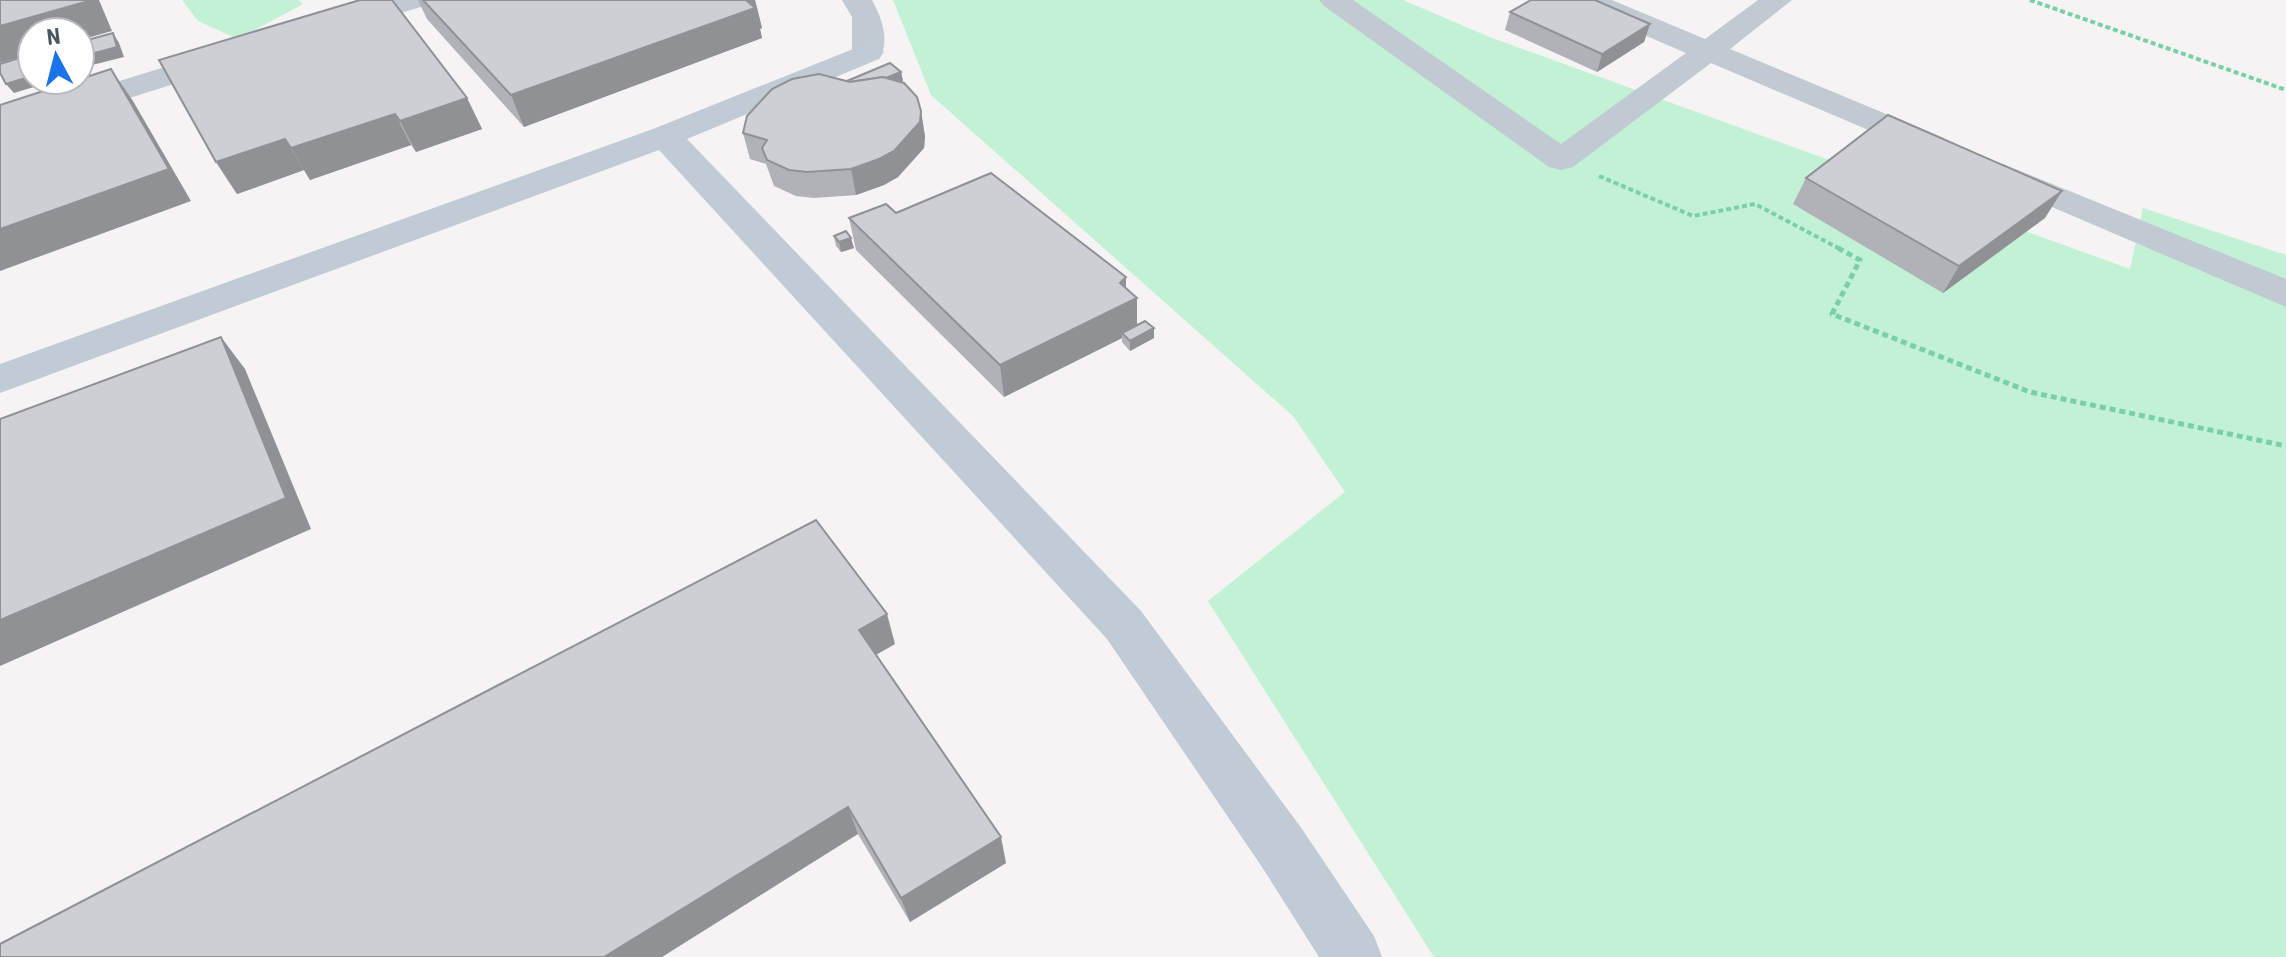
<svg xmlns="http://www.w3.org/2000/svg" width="2286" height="957" font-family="'Roboto Condensed',sans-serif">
  <rect width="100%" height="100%" fill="#f5f3f3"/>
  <g fill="#c3f1d5">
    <polygon points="182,0 299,0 303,4 238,39 198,21"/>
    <polygon points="893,0 1403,0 1487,36 2130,269 2143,208 2286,255 2286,957 1434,957 1208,601 1345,492 1293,416 931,95"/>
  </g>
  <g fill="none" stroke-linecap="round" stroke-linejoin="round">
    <g stroke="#7ad0a6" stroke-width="4" stroke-dasharray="5 3" stroke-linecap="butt">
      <polyline points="2030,0 2286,90"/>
      <polyline points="1599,176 1693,216 1755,204 1842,250"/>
    </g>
    <polyline stroke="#7ad0a6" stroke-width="5" stroke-dasharray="6 4" stroke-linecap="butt" points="1838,248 1860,260 1832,314 2030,392 2286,446"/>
    <g fill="#c1cad2" fill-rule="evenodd">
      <polygon points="383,0 429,0 424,6 338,32 327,29 323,23 327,17"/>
      <path d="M842 0H872C881 16 891 42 879 59L868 61 857 59 852 52V17Z"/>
      <polygon points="1319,0 1353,0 1561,144 1686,53 1577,6 1572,0 1612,0 1705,39 1758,0 1792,0 1730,49 1944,138 1949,145 1944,152 1932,155 1920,152 1711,63 1573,167 1561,170 1549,167 1324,6"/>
      <polygon points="223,49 234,51 239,58 234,65 0,139 0,118"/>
      <polygon points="2003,164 2286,279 2286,307 1991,181 1986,174 1991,167"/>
    </g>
    <polygon fill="#c1cbd6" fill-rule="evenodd" points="868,43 879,45 884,52 879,59 687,139 1141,611 1302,829 1374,936 1382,957 1319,957 1262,867 1107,639 659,150 0,393 0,364 653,129"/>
  </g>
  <g fill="#b0b2b7">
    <polygon points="418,0 755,0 762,28 760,29 762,38 524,127 427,19"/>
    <polygon points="1510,12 1650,24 1644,42 1597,72 1505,30"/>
    <polygon points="901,72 903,81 901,82 921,111 925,137 924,148 898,177 884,185 856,195 814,198 796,196 774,186 766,164 750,159 743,133 847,81"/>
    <polygon points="467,98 482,129 416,152 411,145 310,180 304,170 237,194 216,162"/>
    <polygon points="1806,178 2045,218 1943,293 1793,204"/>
    <polygon points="896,213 1126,288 1137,298 1137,325 1154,328 1154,338 1130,351 1122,342 1122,338 1004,397 856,250 849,218"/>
    <polygon points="834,236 854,248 841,252 836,246"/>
    <polygon points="895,644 876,655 1006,863 910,922 858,834 0,957"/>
  </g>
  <g fill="#909195">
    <polygon points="92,0 99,0 112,31 80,40 80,32 32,32 32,54 0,63 0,26"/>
    <polygon points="746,0 755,0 762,28 760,29 762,38 524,127 511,95"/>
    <polygon points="1650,24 1644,42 1597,72 1602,54"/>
    <polygon points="113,33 119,43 124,57 80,68 80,57"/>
    <polygon points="111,69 133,101 191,201 0,271 0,229"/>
    <polygon points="901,72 903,81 856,101 854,91"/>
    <polygon points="32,76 32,80 57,80 14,93 6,84"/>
    <polygon points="467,98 482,129 416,152 400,121"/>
    <polygon points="921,111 925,137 924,148 898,177 884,185 856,195 851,169"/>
    <polygon points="395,114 411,145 310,180 291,148"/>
    <polygon points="285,139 304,170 237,194 216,162"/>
    <polygon points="2062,191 2045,218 1943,293 1959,266"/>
    <polygon points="851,238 854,248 841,252 839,242"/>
    <polygon points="1126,277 1126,303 1137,298 1137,330 1122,333 1122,338 1004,397 1000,365 1120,283"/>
    <polygon points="1154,328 1154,338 1130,351 1130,341"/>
    <polygon points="221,337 245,369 311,529 0,666 0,620"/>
    <polygon points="887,614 895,644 868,659 859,630"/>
    <polygon points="848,807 858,834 662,957 604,957"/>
    <polygon points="1001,837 1006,863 910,922 901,898"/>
  </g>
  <g fill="#cdcfd5" stroke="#909195" stroke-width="2">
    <polygon points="0,0 92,0 0,26"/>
    <polygon points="360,0 392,0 467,98 400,121 395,114 291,148 285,139 216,162 159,60"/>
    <polygon points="423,0 747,0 746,0 755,8 511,95"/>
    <polygon points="1531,0 1595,0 1650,24 1602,54 1510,12"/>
    <polygon points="113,33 117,47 80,57 80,42"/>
    <polygon points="32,54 32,76 6,84 0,73 0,64"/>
    <polygon points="890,63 901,72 886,78 883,77 850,82 847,81"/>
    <polygon points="111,69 169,169 0,229 0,105"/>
    <polygon points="819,74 850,82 883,77 904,83 917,97 921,111 920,122 894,151 879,159 851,169 807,172 789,170 767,160 762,148 767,140 743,133 747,116 772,89 792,79"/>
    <polygon points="1888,115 2062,191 1959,266 1806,178"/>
    <polygon points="991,173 1126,277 1120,283 1137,298 1000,365 849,218 886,204 896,213"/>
    <polygon points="846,231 851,238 839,242 834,236"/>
    <polygon points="1145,321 1154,328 1130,341 1122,333"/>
    <polygon points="221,337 286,498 0,620 0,419"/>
    <polygon points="816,520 887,614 859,630 1001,837 901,898 848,807 604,957 0,957 0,944"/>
  </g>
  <g transform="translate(56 56) rotate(353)"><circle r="38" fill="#ffffff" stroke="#b7bbc0" stroke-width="2"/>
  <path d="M0-6L14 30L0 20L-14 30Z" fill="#1a73e8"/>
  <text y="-12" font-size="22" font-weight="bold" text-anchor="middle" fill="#4a5661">N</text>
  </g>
</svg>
